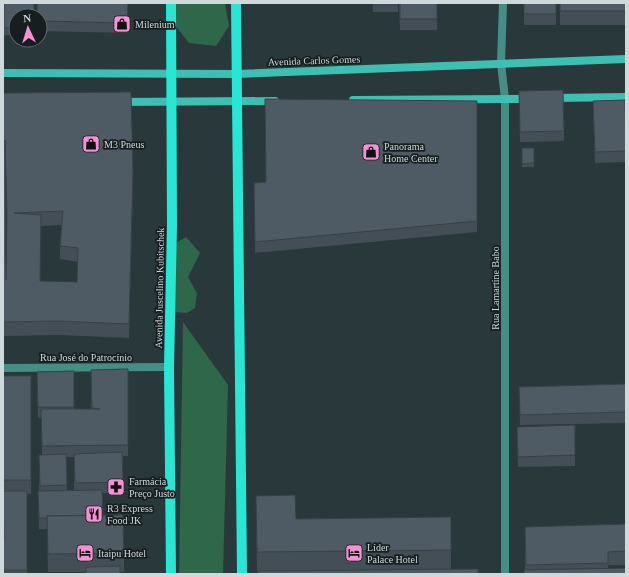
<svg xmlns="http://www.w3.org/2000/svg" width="629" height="577" font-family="Georgia,serif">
  <rect width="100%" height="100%" fill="#29383b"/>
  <g fill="#2e6749">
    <polygon points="166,3 225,3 229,26 216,46 189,43 175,25"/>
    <polygon points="186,237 200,253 188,277 197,293 195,308 187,313 174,312 174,244"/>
    <polygon points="183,322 228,385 223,574 179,574"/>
  </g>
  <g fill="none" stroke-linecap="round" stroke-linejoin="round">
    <g stroke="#458e85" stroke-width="8">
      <polyline points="503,3 501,63 505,99 505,574"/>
      <polyline points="3,368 169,367"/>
    </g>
    <g stroke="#3dc0b1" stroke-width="8">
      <polyline points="3,73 236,74 626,59"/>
      <polyline points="553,98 626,97"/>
      <polyline points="353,100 529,99"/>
      <polyline points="121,102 275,101"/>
    </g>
    <g stroke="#28e6d4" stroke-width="10">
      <polyline points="171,3 172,226 169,367 171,574"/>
      <polyline points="236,3 242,574"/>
    </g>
  </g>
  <g fill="#434e56" fill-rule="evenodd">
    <polygon points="4,3 16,16 16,35 4,35"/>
    <polygon points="37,3 128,3 127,33 40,31 40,16"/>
    <rect x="373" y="3" width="25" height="9"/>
    <polygon points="399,3 437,3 437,30 400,30"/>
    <rect x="524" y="3" width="32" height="22"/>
    <rect x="560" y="3" width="66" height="22"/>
    <polygon points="519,91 564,131 564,141 520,142"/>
    <path d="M3 93 133 184 129 338 58 335 3 336ZM5 158 7 224 6 280ZM62 225 60 246V259L78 262 77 282 40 281 41 226Z"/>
    <polygon points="625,100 626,162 595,163 593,112"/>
    <polygon points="477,101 477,232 255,253 254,183 266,182"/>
    <rect x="522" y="148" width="12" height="19"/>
    <path d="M128 369V456H123V493H102L103 515 124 553V572H48L47 529H39L38 491H39V455H42L41 418H38L37 372 74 371V409H91V370ZM66 457H74V491H67Z"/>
    <polygon points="3,376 31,376 31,494 27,494 27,574 3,574"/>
    <polygon points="626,384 626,423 520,425 519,387"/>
    <polygon points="517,427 575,455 575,466 518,467"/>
    <polygon points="256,496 296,519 451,517 451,569 257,571"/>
    <polygon points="626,524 626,565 608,565 608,568 525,570 525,527"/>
  </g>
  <polygon fill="#374046" points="133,170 133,184 129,338 129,324"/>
  <g fill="#4e5b64" stroke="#374046" fill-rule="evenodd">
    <polygon points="4,3 34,3 34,16 16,16 16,27 4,28"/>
    <polygon points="37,3 128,3 127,23 40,21 40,16 37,16"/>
    <rect x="373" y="3" width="25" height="2"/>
    <rect x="400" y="3" width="37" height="16"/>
    <rect x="524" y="3" width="32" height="11"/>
    <rect x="560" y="3" width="66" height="8"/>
    <polygon points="563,90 564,131 520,132 519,91"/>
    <path d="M131 92 133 170 129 324 58 321 3 322V93ZM5 140 7 213 6 280ZM63 211 60 246 78 248 77 282 40 281 41 215 14 213Z"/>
    <polygon points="265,99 477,101 477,221 255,242 254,183 266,182"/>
    <polygon points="625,100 626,151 595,152 593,101"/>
    <polygon points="522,148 534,148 534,163 522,164"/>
    <polygon points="128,369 128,445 42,446 41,409 100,409 92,408 91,370"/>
    <polygon points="74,371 74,407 38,407 37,372"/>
    <rect x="3" y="376" width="28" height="104"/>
    <polygon points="626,384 626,412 520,415 519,387"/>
    <polygon points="575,425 575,455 518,457 517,427"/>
    <polygon points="122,452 123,482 75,483 74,454"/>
    <polygon points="66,454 67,485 40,486 39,455"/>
    <polygon points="102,490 103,515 47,516 47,518 39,518 38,491"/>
    <polygon points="3,491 27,491 27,570 3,570 3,574"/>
    <polygon points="3,495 4,539 3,539"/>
    <polygon points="295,495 296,519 451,517 451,550 257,552 256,496"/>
    <polygon points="123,515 124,553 48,554 47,516"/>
    <polygon points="626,524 626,551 608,552 608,563 526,565 525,527"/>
    <polygon points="120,566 120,574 86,574 86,567"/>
    <polygon points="626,568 626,574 524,574 524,570"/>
    <polygon points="478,569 478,574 258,574 258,571"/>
  </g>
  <defs>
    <symbol id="shop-square" viewBox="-11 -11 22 22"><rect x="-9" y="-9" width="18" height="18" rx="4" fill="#f391d5" stroke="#171e20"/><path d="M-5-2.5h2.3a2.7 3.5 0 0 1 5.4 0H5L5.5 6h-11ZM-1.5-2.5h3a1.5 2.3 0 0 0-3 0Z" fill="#111"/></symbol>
    <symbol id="pharmacy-square" viewBox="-11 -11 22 22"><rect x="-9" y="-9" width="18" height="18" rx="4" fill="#f391d5" stroke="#171e20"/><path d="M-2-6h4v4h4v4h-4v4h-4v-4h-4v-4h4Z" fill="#111"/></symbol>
    <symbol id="restaurant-square" viewBox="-11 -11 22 22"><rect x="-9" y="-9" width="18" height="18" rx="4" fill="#f391d5" stroke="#171e20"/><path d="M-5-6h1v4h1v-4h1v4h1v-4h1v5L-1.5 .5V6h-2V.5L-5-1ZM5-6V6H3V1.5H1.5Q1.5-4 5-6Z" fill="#111"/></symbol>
    <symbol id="hotel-square" viewBox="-11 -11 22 22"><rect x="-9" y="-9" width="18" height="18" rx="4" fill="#f391d5" stroke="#171e20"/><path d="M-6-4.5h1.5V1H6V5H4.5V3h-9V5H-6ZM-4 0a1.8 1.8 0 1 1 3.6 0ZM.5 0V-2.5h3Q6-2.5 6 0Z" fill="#111"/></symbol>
  </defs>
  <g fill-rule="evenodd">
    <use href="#shop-square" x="112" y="14" width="20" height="20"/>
    <use href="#shop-square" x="81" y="134" width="20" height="20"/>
    <use href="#shop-square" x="361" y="142" width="20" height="20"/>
    <use href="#pharmacy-square" x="106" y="477" width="20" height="20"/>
    <use href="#restaurant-square" x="84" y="504" width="20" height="20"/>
    <use href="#hotel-square" x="75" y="543" width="20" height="20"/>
    <use href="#hotel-square" x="344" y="543" width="20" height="20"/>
  </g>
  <g text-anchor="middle" stroke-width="3.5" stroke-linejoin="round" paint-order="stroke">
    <g font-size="10" fill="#cfd9db" stroke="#171e20" text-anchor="start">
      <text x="135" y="28">Milenium</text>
      <text x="104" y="148">M3 Pneus</text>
      <text x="384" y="150">Panorama<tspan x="384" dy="12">Home Center</tspan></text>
      <text x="129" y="485">Farmácia<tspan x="129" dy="12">Preço Justo</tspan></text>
      <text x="107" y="512">R3 Express<tspan x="107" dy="12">Food JK</tspan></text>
      <text x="367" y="551">Líder<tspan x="367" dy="12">Palace Hotel</tspan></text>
      <text x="98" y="557">Itaipu Hotel</text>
    </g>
    <g font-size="10" fill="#cfd9db" stroke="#171e20">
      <text transform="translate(314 60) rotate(-2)" y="4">Avenida Carlos Gomes</text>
      <text transform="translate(159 288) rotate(-89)" y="4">Avenida Juscelino Kubitschek</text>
      <text transform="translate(495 288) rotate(-90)" y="4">Rua Lamartine Babo</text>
      <text x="86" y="361">Rua José do Patrocínio</text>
    </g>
  </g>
  <rect width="629" height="577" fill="none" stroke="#cfd9db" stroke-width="8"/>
  <g transform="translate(28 28) rotate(356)"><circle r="19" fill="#171e20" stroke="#61696b"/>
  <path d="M0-3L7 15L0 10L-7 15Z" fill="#f391d5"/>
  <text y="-6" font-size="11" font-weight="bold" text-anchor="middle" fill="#cfd9db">N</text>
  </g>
</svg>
